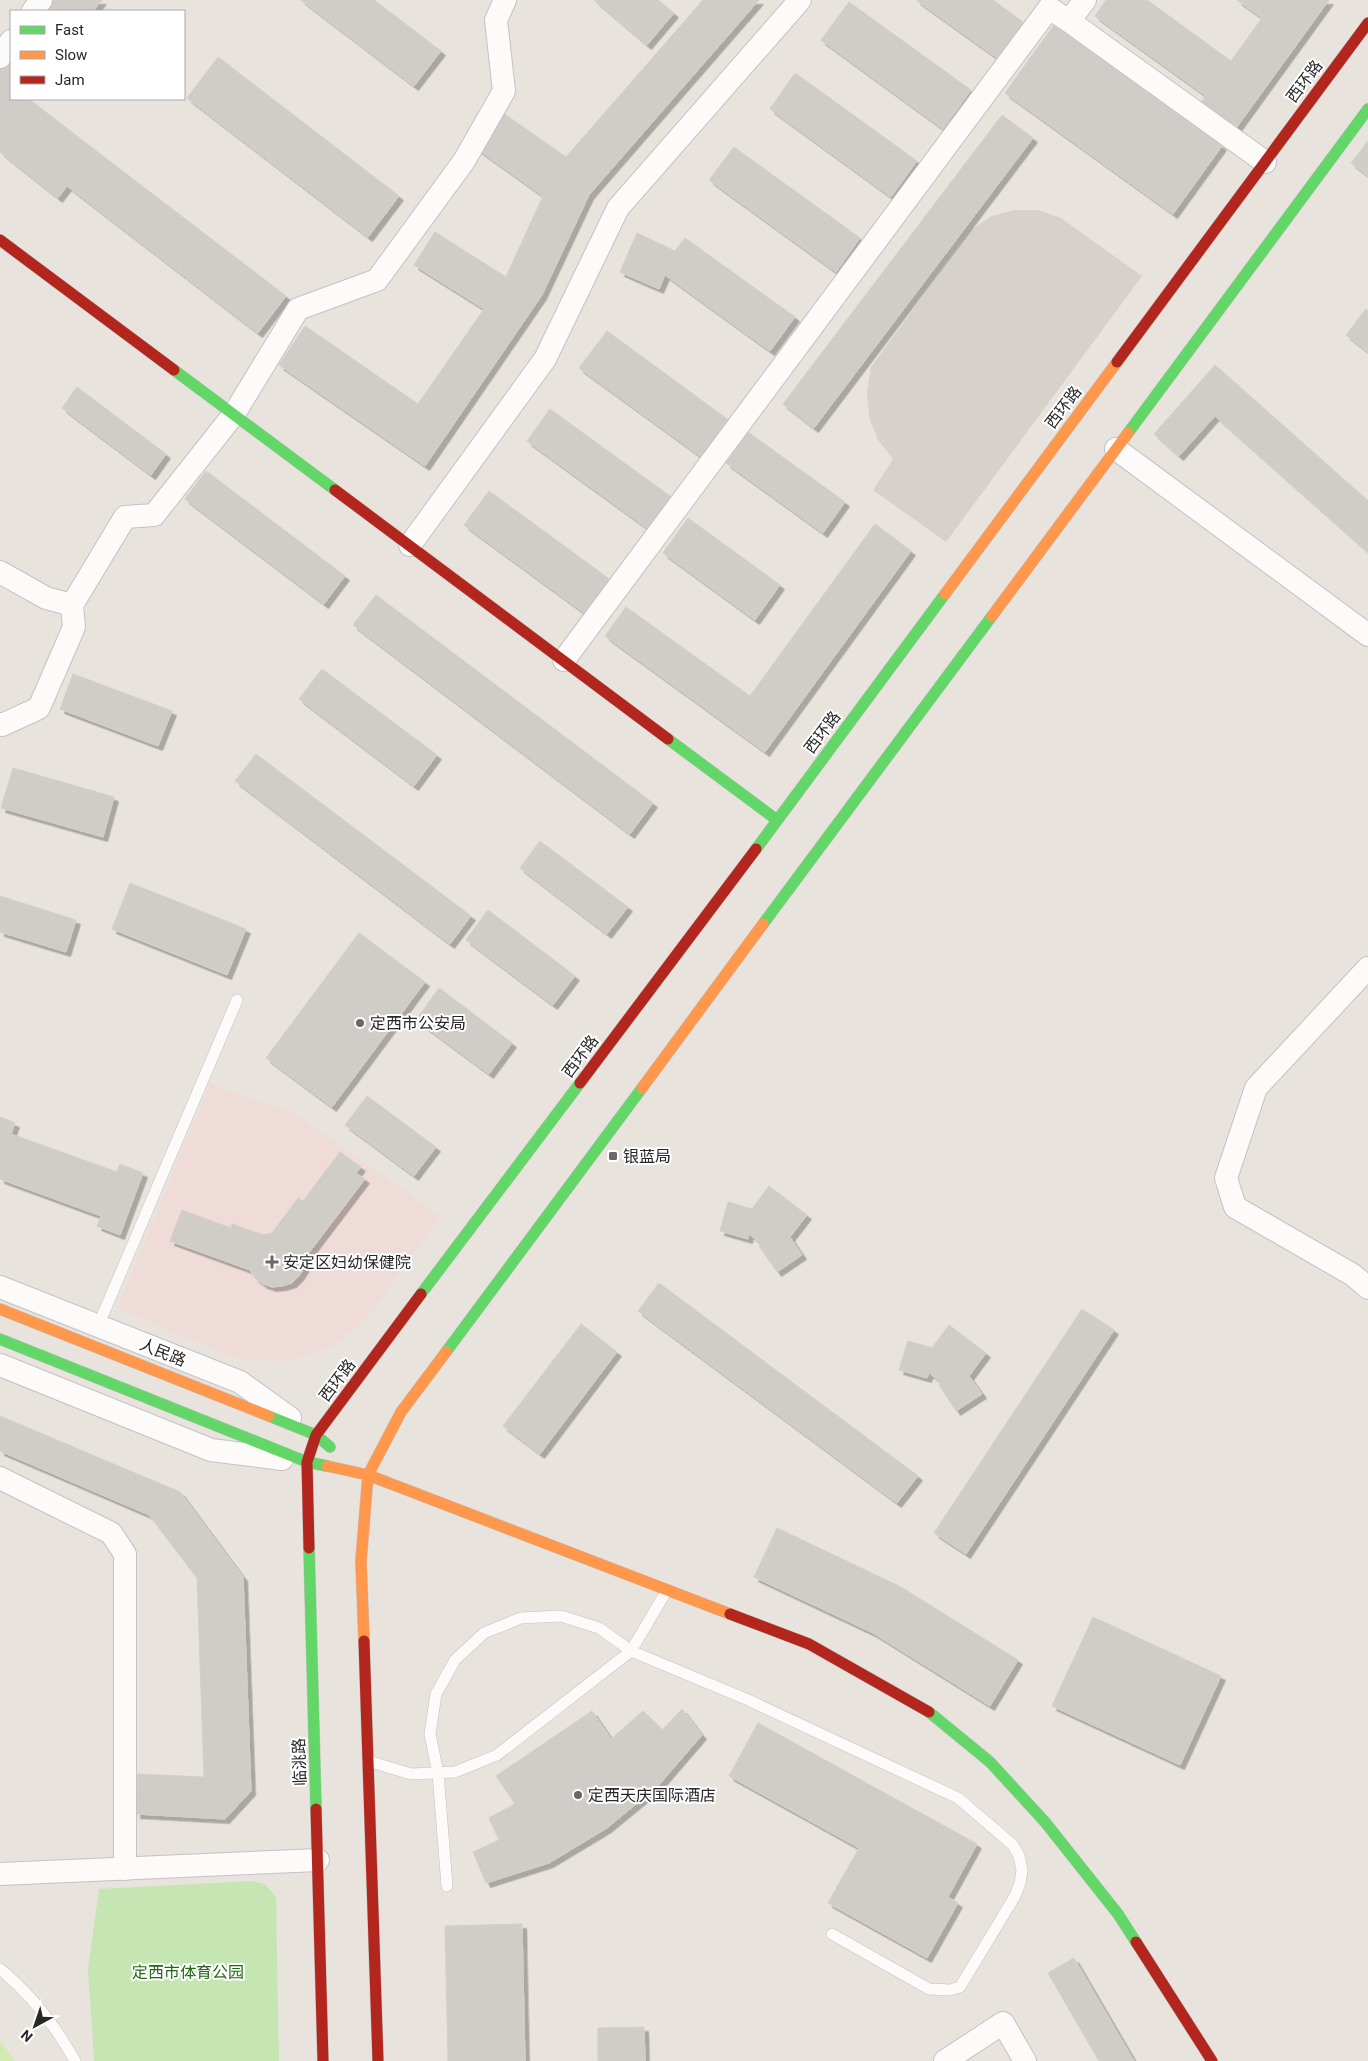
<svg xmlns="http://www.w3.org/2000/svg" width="1368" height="2061" font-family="Roboto,'Noto Sans SC',sans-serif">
  <defs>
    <filter id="shadow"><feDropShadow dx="4.5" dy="4.5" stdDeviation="0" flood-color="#0004"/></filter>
  </defs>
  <rect width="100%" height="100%" fill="#e8e3dc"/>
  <polygon fill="#efdbd8" points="210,1084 294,1114 440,1216 369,1316 340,1341 324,1350 290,1360 274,1361 242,1359 226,1354 117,1308"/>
  <polygon fill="#c5e6b2" points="251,1881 265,1884 276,1897 279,2061 94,2061 88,1969 99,1889"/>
  <polygon fill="#d2ebae" points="0,2041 15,2061 0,2061"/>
  <polygon fill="#d6d1cb" points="1015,210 1038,210 1061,218 1142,276 946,542 873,490 893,459 878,440 869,417 867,392 871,367 972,229 992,216"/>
  <g fill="#d0cdc8" stroke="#d2cfc9" filter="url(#shadow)">
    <polygon points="51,0 102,0 93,11 43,11"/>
    <polygon points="301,0 374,0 441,51 414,86"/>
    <polygon points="594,0 658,0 674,13 647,45"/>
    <polygon points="703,0 759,0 589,195 542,295 425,466 279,365 305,326 418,404 484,309 414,265 435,232 506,277 543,196 477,149 503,113 566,157"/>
    <polygon points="916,0 993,0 1023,22 997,58"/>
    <polygon points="1106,0 1147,0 1231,61 1262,18 1237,0 1329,0 1234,131 1199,105 1206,96 1095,16"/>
    <polygon points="849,2 971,90 943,129 821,40"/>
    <polygon points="1054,25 1222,146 1173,214 1005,93"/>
    <polygon points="11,52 11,99 29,99 95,150 58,198 0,152 0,67"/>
    <polygon points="218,57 399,196 368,237 187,98"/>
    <polygon points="795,73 917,161 891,197 770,109"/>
    <polygon points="1002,115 1033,138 814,428 783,404"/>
    <polygon points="1368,141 1368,176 1351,163"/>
    <polygon points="734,147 860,238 836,272 709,180"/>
    <polygon points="95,150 286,296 258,333 67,186"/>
    <polygon points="637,233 675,251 685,238 795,317 770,351 665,275 659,289 620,272"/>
    <polygon points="1366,309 1368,311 1368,352 1346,335"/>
    <polygon points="607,331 734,424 707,461 579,368"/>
    <polygon points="1215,365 1368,501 1368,552 1215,416 1179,456 1154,434"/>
    <polygon points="77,387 166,454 151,475 62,408"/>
    <polygon points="550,409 674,499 651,531 527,441"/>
    <polygon points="748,432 845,502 823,533 726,463"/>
    <polygon points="206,471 345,576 324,604 185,499"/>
    <polygon points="489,491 612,581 587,615 464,525"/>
    <polygon points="688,518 780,585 755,620 663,553"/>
    <polygon points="875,524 911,551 765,752 605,636 626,607 750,696"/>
    <polygon points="376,595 653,803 630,834 353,625"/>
    <polygon points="322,669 437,755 414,786 299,699"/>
    <polygon points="73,674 172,711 158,746 60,709"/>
    <polygon points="256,754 471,916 450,944 235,781"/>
    <polygon points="13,768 114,797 103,837 1,808"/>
    <polygon points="540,841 628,907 607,934 520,868"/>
    <polygon points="130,883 246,929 227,975 112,929"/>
    <polygon points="0,896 76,920 66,952 0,932"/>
    <polygon points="488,910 575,976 553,1005 466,940"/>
    <polygon points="359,933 425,982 332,1107 266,1058"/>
    <polygon points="439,988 512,1043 489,1074 416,1020"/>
    <polygon points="367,1096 436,1147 414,1176 345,1125"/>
    <polygon points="0,1117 15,1123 11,1134 117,1172 120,1164 143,1173 120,1235 97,1226 101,1216 0,1179"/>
    <polygon points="340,1152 361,1167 356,1173 365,1179 305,1258 304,1268 299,1276 292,1283 282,1286 272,1287 263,1284 255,1278 250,1270 170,1241 182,1210 231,1228 232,1224 263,1235 272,1233 298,1198 303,1201"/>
    <polygon points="769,1186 807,1215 790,1237 802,1255 777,1272 759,1246 762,1244 749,1234 748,1239 720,1231 728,1202 752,1209"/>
    <polygon points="659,1283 918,1476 897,1503 638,1311"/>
    <polygon points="1082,1309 1114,1330 966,1554 934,1533"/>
    <polygon points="581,1324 617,1352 540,1454 503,1426"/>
    <polygon points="949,1325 986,1353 969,1376 982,1394 956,1411 939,1385 942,1383 929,1373 927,1378 899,1370 908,1341 932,1348"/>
    <polygon points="0,1416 180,1492 243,1577 251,1791 225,1819 136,1814 138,1774 204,1777 197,1578 149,1515 0,1451"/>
    <polygon points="777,1528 901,1587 1018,1660 990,1706 873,1633 754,1577"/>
    <polygon points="1093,1617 1221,1676 1180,1765 1052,1706"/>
    <polygon points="682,1709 702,1735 658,1786 607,1828 549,1863 486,1883 473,1852 499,1840 489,1818 515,1804 496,1776 592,1711 611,1739 643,1711 662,1730"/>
    <polygon points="758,1723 977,1844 948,1897 958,1903 927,1958 828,1903 859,1848 729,1776"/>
    <polygon points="522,1924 525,2061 448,2061 445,1926"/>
    <polygon points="1074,1958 1134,2061 1099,2061 1048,1973"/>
    <polygon points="644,2027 645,2061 598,2061 598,2028"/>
  </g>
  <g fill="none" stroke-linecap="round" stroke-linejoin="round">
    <defs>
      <g id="lane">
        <polyline points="98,1326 237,1000"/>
        <polyline points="368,1761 411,1774 455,1772 497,1755 631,1651 667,1590"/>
        <polyline points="447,1886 438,1773 430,1734 436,1694 455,1660 484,1633 521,1618 561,1616 599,1628 631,1651 746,1699 958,1798 1013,1845 1019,1856 1022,1870 1020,1883 1015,1896 960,1987 950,1990 929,1989 832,1934"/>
        <path d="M0 1969C32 1995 55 2025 75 2061"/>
      </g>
      <g id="street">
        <polyline points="1085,0 1069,21 1265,162"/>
        <polyline points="33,11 41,0"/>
        <polyline points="0,57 11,41"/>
        <polyline points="1116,449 1368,635"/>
        <polyline points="410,545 545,359 618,208 800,0"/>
        <polyline points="0,572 46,598 72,605"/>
        <polyline points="564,660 1049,8 1069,21"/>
        <polyline points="0,724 2,725 39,708 74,627 72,605 125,517 154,515 234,414 298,309 377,280 464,161 504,91 496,20 505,0"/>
        <polyline points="1368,968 1256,1088 1226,1178 1235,1207 1353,1275 1368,1288"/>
        <polyline points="0,1287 240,1382 290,1418"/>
        <polyline points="0,1365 211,1450 282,1459"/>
        <polyline points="0,1478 111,1533 125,1554 125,1869"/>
        <polyline points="0,1874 318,1860"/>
        <polyline points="945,2061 1003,2023 1025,2061"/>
      </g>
      <g id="fast">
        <polyline points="174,370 335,490"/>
        <polyline points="1128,433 1368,109"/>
        <polyline points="668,739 777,820"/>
        <polyline points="756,849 945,594"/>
        <polyline points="763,924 992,616"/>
        <polyline points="421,1294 580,1083"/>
        <polyline points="0,1339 307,1462 327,1466"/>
        <polyline points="446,1352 642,1088"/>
        <polyline points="269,1416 316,1435 330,1447"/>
        <polyline points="309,1548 316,1809"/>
        <polyline points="929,1712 990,1762 1045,1822 1118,1914 1136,1942"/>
      </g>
      <g id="slow">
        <polyline points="945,594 1117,362"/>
        <polyline points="992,616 1128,433"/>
        <polyline points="642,1088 763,924"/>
        <polyline points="0,1309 269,1416"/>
        <polyline points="327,1466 368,1475 730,1614"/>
        <polyline points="364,1641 361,1561 368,1475 401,1412 446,1352"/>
      </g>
      <g id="jam">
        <polyline points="0,240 174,370"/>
        <polyline points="1117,362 1368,23"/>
        <polyline points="335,490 668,739"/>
        <polyline points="580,1083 756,849"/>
        <polyline points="309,1548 307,1462 316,1435 421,1294"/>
        <polyline points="730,1614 809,1644 929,1712"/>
        <polyline points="364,1641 378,2061"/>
        <polyline points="316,1809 323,2061"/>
        <polyline points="1136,1942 1212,2061"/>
      </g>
    </defs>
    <use href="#lane" stroke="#c4c2c3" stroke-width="12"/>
    <use href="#street" stroke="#c4c2c3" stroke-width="24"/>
    <use href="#fast" stroke="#c4c2c3" stroke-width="12"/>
    <use href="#slow" stroke="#c4c2c3" stroke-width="12"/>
    <use href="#jam" stroke="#c4c2c3" stroke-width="12"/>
    <use href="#lane" stroke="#fcfbfa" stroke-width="11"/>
    <use href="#street" stroke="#fcfbfa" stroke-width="22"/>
    <use href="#fast" stroke="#63d668" stroke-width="11"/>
    <use href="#slow" stroke="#ff974d" stroke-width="11"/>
    <use href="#jam" stroke="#b3261e" stroke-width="11"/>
  </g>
  <g fill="#6b6967" stroke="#fff" stroke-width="2">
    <circle cx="360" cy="1023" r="5"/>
    <rect x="608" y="1151" width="10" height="10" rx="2.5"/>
    <path d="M269.5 1254.5h5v5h5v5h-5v5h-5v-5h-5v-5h5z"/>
    <circle cx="578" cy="1795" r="5"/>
  </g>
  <g text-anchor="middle" stroke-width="4" stroke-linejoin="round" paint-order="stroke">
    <g font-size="16" fill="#282828" stroke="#fff">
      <text transform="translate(1304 81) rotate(-53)" y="6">西环路</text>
      <text transform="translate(1063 407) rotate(-53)" y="6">西环路</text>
      <text transform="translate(822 732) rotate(-53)" y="6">西环路</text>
      <text transform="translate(580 1056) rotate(-53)" y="6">西环路</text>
      <text transform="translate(163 1352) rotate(22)" y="6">人民路</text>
      <text transform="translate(337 1380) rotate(-53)" y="6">西环路</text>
      <text transform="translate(299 1762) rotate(-92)" y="6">临洮路</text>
    </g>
    <g font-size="16" fill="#282828" stroke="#fff" text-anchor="start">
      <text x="370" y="1029">定西市公安局</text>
      <text x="623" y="1162">银蓝局</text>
      <text x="283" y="1268">安定区妇幼保健院</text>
      <text x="588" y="1801">定西天庆国际酒店</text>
    </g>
    <g font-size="16" fill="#216a13" stroke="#fff">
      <text x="188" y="1978">定西市体育公园</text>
    </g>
  </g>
  <rect x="10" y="10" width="175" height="90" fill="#ffffff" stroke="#a9a9a9"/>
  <rect x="20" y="26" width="25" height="8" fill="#63d668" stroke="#a9a9a9"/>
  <text x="55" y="35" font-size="15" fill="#282828">Fast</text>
  <rect x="20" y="51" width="25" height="8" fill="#ff974d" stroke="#a9a9a9"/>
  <text x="55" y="60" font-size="15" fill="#282828">Slow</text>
  <rect x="20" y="76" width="25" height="8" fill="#b3261e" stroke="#a9a9a9"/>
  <text x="55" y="85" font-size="15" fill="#282828">Jam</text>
  <g transform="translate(35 2026) rotate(220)" stroke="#ffffff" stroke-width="4" paint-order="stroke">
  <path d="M0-4L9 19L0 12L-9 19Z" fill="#282828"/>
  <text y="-8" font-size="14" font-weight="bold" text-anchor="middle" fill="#282828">N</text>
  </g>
</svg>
